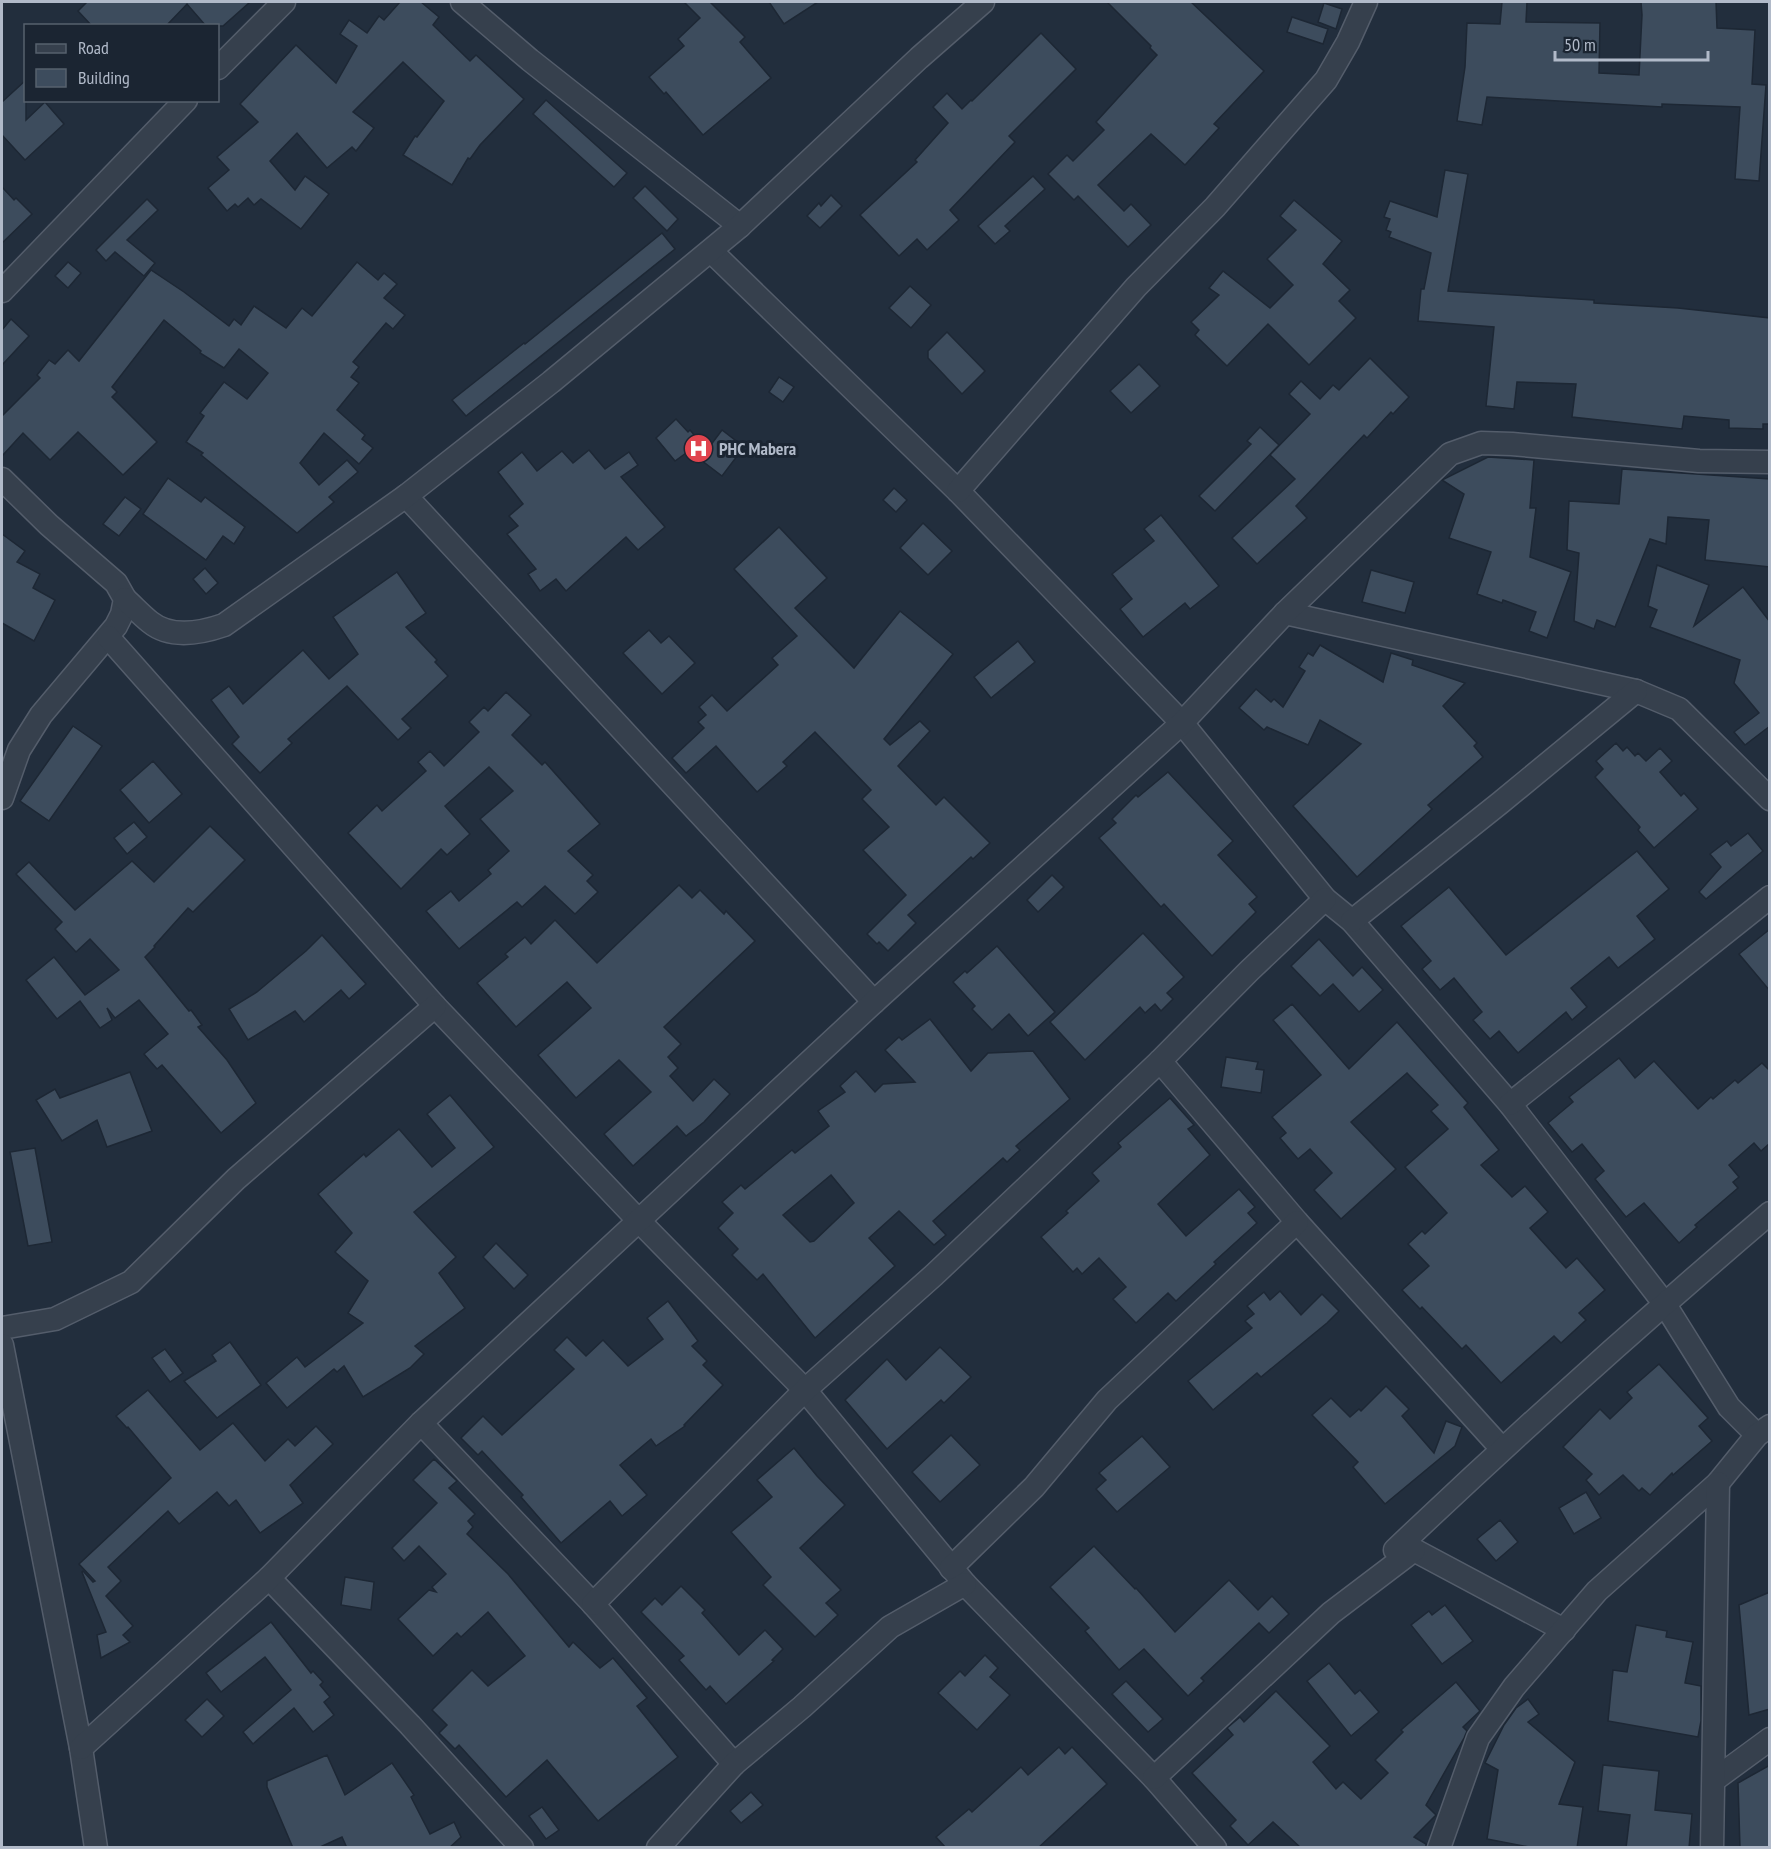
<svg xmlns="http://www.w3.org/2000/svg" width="1771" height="1849" font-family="'PT Sans Narrow',sans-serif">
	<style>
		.building { fill: #3d4c5d; stroke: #1d2734; stroke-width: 1.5; fill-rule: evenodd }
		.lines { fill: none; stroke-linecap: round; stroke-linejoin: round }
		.street-casing { stroke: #545d6b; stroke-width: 25 }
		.street { stroke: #36404d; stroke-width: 22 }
		.labels { text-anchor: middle; stroke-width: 6; stroke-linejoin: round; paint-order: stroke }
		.poi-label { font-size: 18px; font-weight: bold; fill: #b1bac9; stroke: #1b2532; text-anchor: start }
	</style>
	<rect width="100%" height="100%" fill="#222e3d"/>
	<!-- building -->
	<g class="building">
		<polygon points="87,2 250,2 223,26 206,26 187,4 166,26 92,26 78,11"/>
		<polygon points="400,2 421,2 439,17 433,25 470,61 476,55 524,99 480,145 470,159 468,158 452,185 403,155 415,136 417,137 444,101 403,62 353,112 374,128 356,151 352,147 327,168 297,133 270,161 295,190 305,176 329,194 301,229 261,199 254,205 248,198 238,207 235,204 227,211 208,188 229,170 217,157 258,122 240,104 296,45 336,83 357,46 340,34 349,20 367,33 379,16 384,20"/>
		<polygon points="684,2 710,2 745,37 740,42 771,78 703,135 666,92 664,94 649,77 684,46 678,39 700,18"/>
		<polygon points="769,2 818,2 784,24"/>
		<polygon points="1107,2 1191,2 1264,71 1214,124 1219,128 1185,165 1151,134 1098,185 1124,211 1131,204 1151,225 1128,247 1078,196 1074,200 1048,174 1067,155 1073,161 1104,130 1096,122 1157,55 1150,48 1151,46"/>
		<polygon points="1502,2 1527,2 1526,22 1600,23 1599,73 1639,75 1642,15 1641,2 1716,2 1717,28 1755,30 1752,84 1766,85 1759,181 1735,179 1740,107 1662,104 1662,107 1487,97 1482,125 1457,121 1465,67 1467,23 1500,24"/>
		<polygon points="1324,3 1342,9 1336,29 1318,22"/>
		<polygon points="1292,17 1328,29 1323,44 1287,32"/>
		<polygon points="1041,33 1076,69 1009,136 1015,142 950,210 959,220 927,250 917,239 899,256 860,215 917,162 915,160 948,123 933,107 947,93 962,109 971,100 972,101"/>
		<polygon points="26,80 26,120 45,102 64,124 25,160 2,135 2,102"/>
		<polygon points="546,100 627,173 614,187 533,114"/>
		<polygon points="1445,170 1468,174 1448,291 1594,300 1594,303 1678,308 1770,318 1770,424 1763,424 1763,429 1729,428 1729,420 1684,416 1682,429 1572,417 1576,384 1517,382 1514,409 1486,406 1494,327 1418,321 1421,289 1424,289 1431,253 1389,237 1391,232 1386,230 1390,219 1384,217 1390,201 1437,217"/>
		<polygon points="1033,176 1045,189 1005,226 1010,231 995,244 978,226"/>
		<polygon points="645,186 678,219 667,231 633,198"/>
		<polygon points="2,187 14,200 16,198 32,214 2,243"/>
		<polygon points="831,195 842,206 820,228 807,216 819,203 821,206"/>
		<polygon points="147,199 158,210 127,240 155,263 144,276 115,252 106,261 96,250"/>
		<polygon points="1294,200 1342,241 1323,264 1350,290 1339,301 1356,318 1309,365 1268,324 1227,366 1195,335 1199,330 1191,322 1219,295 1209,288 1223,271 1270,308 1293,285 1267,259 1296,230 1280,216"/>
		<polygon points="662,233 675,249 466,416 452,400 524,343 525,344"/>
		<polygon points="68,262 81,273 68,288 55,276"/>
		<polygon points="357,262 378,280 384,273 397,284 384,298 405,315 393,329 386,323 353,362 359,367 351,377 359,383 337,410 365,435 362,439 373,448 359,464 324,433 300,463 319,485 347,460 358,472 329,497 334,502 297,533 201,455 203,453 186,442 204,416 200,413 224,382 247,399 268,373 239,349 224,368 200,353 201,351 164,320 112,387 117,392 112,397 157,442 123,475 78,432 50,460 23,433 2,456 2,416 40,378 37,375 49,360 55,364 68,350 79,361 151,270 184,292 229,326 234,319 241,325 254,306 286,328 302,308 312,316"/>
		<polygon points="910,286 931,305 911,328 889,308"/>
		<polygon points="11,319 29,336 2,365 2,330"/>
		<polygon points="947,332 985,371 962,394 928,358 928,351"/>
		<polygon points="1370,358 1409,397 1393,414 1391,412 1367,438 1364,435 1296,506 1307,518 1257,564 1232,538 1295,479 1270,455 1310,414 1289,394 1301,381 1320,399 1333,385 1339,390"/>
		<polygon points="1139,364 1160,386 1131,413 1110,391"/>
		<polygon points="779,377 794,387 783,402 769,392"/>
		<polygon points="676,419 688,432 690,430 707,450 722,430 744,447 722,476 689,451 675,461 656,438"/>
		<polygon points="1260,427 1279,445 1215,511 1199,496 1251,444 1247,441"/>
		<polygon points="589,450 605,469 629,452 638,465 621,477 665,527 638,550 626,537 566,591 556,579 540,591 528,574 536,569 507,534 518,526 509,516 523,504 498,472 522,452 537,471 562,451 573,463"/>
		<polygon points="1488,457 1534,460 1530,508 1536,508 1530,557 1571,572 1547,638 1529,631 1536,612 1503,600 1502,603 1477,594 1491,552 1449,538 1464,494 1442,480"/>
		<polygon points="1622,469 1770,479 1770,567 1705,560 1709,520 1668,517 1666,544 1650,539 1615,627 1597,620 1594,629 1574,621 1579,553 1567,550 1569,501 1619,504"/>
		<polygon points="168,478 201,502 205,497 245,527 234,544 223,536 206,560 143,514"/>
		<polygon points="894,488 907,500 896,512 883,500"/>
		<polygon points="125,497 141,509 119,536 103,524"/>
		<polygon points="1161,515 1219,586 1190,609 1185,603 1143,637 1120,609 1132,599 1112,574 1154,541 1144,529"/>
		<polygon points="923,523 952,551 928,575 900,548"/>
		<polygon points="779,527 827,578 795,608 854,668 900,611 953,654 884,739 890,745 920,721 930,731 898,766 936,805 944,797 990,843 973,859 971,857 908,915 916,923 888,951 879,942 877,944 867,934 906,895 863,850 889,827 862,799 871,790 815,732 783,762 787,766 757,792 716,746 686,773 672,758 704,728 698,722 706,715 699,707 712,695 727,711 778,665 772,658 797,636 734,569"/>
		<polygon points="2,534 25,551 17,562 40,574 33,588 55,600 34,641 2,623"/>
		<polygon points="1657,565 1709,585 1694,626 1743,587 1770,622 1770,726 1745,745 1734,732 1759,713 1734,683 1740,660 1650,627 1657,610 1648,606"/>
		<polygon points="205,568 218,583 206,594 193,579"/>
		<polygon points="1371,570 1414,582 1405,613 1362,602"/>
		<polygon points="397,572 426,613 406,627 437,660 435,662 448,676 402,719 411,728 398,740 347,686 288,739 292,743 260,773 232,744 239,737 211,700 229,686 243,704 303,650 329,679 358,654 333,617"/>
		<polygon points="649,630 661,643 669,636 695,663 662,694 623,653"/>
		<polygon points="1018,641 1035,662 991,698 974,677"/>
		<polygon points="1320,645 1383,682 1391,653 1413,660 1412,665 1465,683 1443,706 1477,743 1474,746 1483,757 1428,805 1432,809 1357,877 1293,806 1361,744 1320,720 1308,745 1267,727 1264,730 1239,708 1256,689 1271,702 1274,699 1283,707 1305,671 1299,667 1308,653 1313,656"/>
		<polygon points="506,692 531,715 512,735 542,765 545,762 600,824 568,851 593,875 587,881 598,892 575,914 545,886 522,907 517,902 459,949 426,911 451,891 459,901 491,874 488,870 509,851 480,819 513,791 489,767 480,775 445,806 470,834 447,855 441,849 401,889 348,833 377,805 382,811 426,771 418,762 430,751 444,766 479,732 469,722 484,707 488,711"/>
		<polygon points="73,726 102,746 49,821 20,801"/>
		<polygon points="1616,743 1623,751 1627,747 1635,756 1638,753 1646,761 1660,748 1672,761 1660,772 1681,796 1684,793 1698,809 1654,848 1638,830 1640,827 1595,777 1603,769 1596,761"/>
		<polygon points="153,761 182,794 149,823 120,790"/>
		<polygon points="1168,772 1233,841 1218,855 1257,897 1249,904 1256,912 1212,956 1164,904 1161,907 1099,838 1116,823 1112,819 1136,795 1138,797"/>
		<polygon points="134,822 147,837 127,854 114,838"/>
		<polygon points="210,826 245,860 193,912 188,908 154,946 155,947 145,957 189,1011 191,1010 202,1025 198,1027 227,1060 256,1103 221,1133 162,1065 157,1069 144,1054 168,1034 139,1000 115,1018 107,1008 112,1020 100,1028 80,1001 57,1019 26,980 54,957 85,995 119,970 90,939 76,952 55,929 62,922 16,874 29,862 75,910 132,861 154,882"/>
		<polygon points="1748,833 1763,851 1706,899 1699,892 1721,867 1710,854 1727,841 1731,846"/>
		<polygon points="1637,851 1669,889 1637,916 1655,939 1618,968 1609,957 1571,988 1587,1007 1572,1020 1566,1012 1518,1053 1499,1031 1490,1039 1473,1020 1482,1012 1454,978 1440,990 1422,969 1431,961 1401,926 1449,887 1506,955"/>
		<polygon points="1052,875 1064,887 1038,912 1027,900"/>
		<polygon points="679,885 692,898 700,890 724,914 726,911 755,941 664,1027 681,1044 668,1057 678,1068 670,1076 693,1101 714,1079 730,1094 704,1122 686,1136 677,1126 633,1166 604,1134 651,1092 619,1060 576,1098 538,1055 591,1008 567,982 516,1027 477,983 508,957 505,954 525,937 531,944 555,920 597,963"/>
		<polygon points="1770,929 1770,991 1739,954"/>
		<polygon points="1143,933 1184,977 1167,993 1173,999 1161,1011 1155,1004 1145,1013 1140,1007 1085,1060 1050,1022"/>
		<polygon points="322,935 366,984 349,999 341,990 304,1022 295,1011 248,1040 229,1009 257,992 306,951"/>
		<polygon points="1319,939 1353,976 1362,967 1383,990 1359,1012 1333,984 1320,996 1291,966"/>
		<polygon points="997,946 1055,1012 1028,1036 1009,1014 992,1030 972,1009 975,1006 953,982 965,971 967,973"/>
		<polygon points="1292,1004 1349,1069 1397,1022 1468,1103 1464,1107 1499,1150 1481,1165 1512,1197 1525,1186 1548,1212 1530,1228 1566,1268 1577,1258 1605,1290 1579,1313 1586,1320 1561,1343 1554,1336 1501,1383 1466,1345 1462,1349 1422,1307 1420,1309 1402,1290 1429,1266 1408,1244 1422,1231 1425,1234 1447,1213 1405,1167 1448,1129 1431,1111 1438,1105 1407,1073 1351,1122 1396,1169 1341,1219 1314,1190 1332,1173 1310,1149 1298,1159 1280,1138 1286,1133 1272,1117 1321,1075 1273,1020"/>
		<path d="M930 1019 971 1071 988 1053 1033 1051 1070 1099 1016 1146 1020 1150 1007 1162 1003 1158 933 1221 946 1235 934 1245 899 1211 869 1238 895 1266 815 1338 763 1274 757 1280 732 1255 738 1249 718 1228 733 1213 722 1202 741 1185 745 1189 792 1150 795 1153 829 1126 818 1111 845 1092 840 1086 856 1071 875 1092 883 1084 915 1082 885 1050 899 1037 902 1040ZM831 1175 854 1203 814 1241 810 1242 783 1215Z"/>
		<polygon points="1226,1057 1258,1062 1256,1069 1264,1070 1261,1093 1221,1087"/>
		<polygon points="1619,1058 1635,1078 1654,1061 1698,1109 1711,1097 1713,1099 1735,1080 1738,1083 1762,1063 1770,1071 1770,1143 1761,1151 1754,1143 1729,1165 1739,1177 1733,1182 1738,1188 1695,1225 1697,1227 1679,1243 1644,1203 1626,1217 1595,1179 1604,1171 1582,1144 1572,1152 1548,1123 1573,1102 1569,1097"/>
		<polygon points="130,1072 152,1131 107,1147 97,1120 62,1141 36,1100 55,1089 60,1098"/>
		<polygon points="450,1095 494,1147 414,1212 456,1257 439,1273 465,1308 415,1346 424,1354 410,1368 363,1397 344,1366 337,1372 334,1369 287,1408 266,1383 297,1357 305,1367 363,1323 348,1313 368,1281 335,1252 352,1233 318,1194 364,1154 366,1157 399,1129 432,1167 455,1148 427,1114"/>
		<polygon points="1170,1098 1194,1125 1188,1129 1210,1155 1158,1204 1186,1236 1239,1189 1255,1207 1248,1213 1257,1223 1214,1262 1216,1264 1176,1301 1168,1293 1136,1323 1113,1299 1126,1287 1099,1258 1082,1274 1077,1268 1073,1272 1041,1237 1068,1213 1066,1211 1099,1181 1092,1173 1121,1147 1118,1143"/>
		<polygon points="35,1148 52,1242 28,1246 10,1152"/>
		<polygon points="496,1243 528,1275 514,1289 483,1257"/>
		<polygon points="1280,1291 1301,1315 1322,1294 1339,1311 1327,1323 1261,1377 1257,1373 1213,1410 1188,1381 1252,1328 1245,1321 1254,1314 1247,1306 1264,1292 1270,1300"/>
		<polygon points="668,1301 698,1341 692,1346 707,1361 703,1365 723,1385 684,1425 685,1426 656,1446 651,1439 620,1465 647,1495 622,1516 610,1501 561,1543 521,1497 523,1495 482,1451 478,1455 461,1438 483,1416 502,1435 574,1369 554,1350 567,1337 586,1356 603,1340 628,1366 663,1339 647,1318"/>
		<polygon points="230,1342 261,1385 217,1418 184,1381 216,1361 212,1355"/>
		<polygon points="940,1347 971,1377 944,1403 941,1400 887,1449 845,1400 887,1359 906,1380"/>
		<polygon points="165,1349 183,1373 170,1382 152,1358"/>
		<polygon points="1659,1364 1708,1418 1699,1426 1712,1441 1673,1475 1672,1473 1650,1495 1642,1488 1639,1491 1623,1475 1599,1495 1586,1480 1592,1474 1563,1447 1600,1409 1610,1419 1632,1398 1627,1392"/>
		<polygon points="1386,1386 1409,1409 1402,1416 1434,1453 1446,1421 1462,1427 1455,1446 1385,1504 1353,1467 1358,1462 1312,1415 1331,1398 1350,1417 1359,1409 1361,1411"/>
		<polygon points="148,1390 200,1450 233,1423 265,1461 288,1439 295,1446 316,1426 333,1444 290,1485 303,1503 260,1533 236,1500 229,1506 217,1492 179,1524 168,1511 108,1567 121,1581 106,1596 133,1626 123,1635 130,1642 101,1658 97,1635 106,1632 82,1572 83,1571 93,1582 95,1581 79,1564 171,1478 128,1427 127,1428 116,1416"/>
		<polygon points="951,1435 980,1465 940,1502 912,1472"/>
		<polygon points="1142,1436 1170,1467 1117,1512 1096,1489 1106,1480 1099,1473"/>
		<polygon points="794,1448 817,1476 845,1505 800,1548 841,1590 826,1603 838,1615 815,1637 763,1585 771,1577 731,1532 772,1497 757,1480"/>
		<polygon points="434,1459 457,1481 449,1488 475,1514 468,1521 473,1527 467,1534 508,1574 569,1647 573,1642 600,1668 613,1658 647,1698 637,1706 678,1757 598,1821 547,1760 506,1797 459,1745 455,1749 439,1733 447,1725 432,1710 472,1670 488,1686 525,1656 488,1612 461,1637 457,1633 433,1656 398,1619 429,1590 436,1592 432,1587 446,1574 419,1546 404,1561 392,1548 437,1503 413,1480"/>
		<polygon points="1586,1492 1601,1518 1574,1534 1559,1508"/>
		<polygon points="1500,1520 1518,1542 1496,1561 1477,1539"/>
		<polygon points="1094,1546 1135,1589 1136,1588 1175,1632 1229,1580 1258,1610 1272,1596 1289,1614 1269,1633 1259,1623 1201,1678 1204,1681 1188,1696 1144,1649 1119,1670 1085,1631 1089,1628 1050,1587"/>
		<polygon points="345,1577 374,1582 371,1610 341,1605"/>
		<polygon points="681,1586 705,1610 702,1613 739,1655 765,1630 783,1649 772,1660 774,1661 726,1704 710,1686 706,1690 679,1660 684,1656 641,1612 655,1598 662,1605"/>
		<polygon points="1770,1592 1770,1709 1749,1715 1739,1605"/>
		<polygon points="1445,1605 1473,1641 1442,1664 1411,1625 1429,1611 1432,1615"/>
		<polygon points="271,1622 311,1673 313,1671 323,1682 320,1685 330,1697 324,1702 334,1715 313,1732 294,1708 253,1744 243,1732 291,1690 265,1657 221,1692 206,1673"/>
		<polygon points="1636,1625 1667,1631 1666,1637 1693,1642 1685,1683 1701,1686 1701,1721 1698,1737 1608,1721 1613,1670 1627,1672"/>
		<polygon points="985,1655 998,1668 990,1677 1010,1695 977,1730 938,1693 960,1671 965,1676"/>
		<polygon points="1329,1663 1355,1694 1360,1690 1379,1712 1351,1736 1307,1681"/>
		<polygon points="1126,1681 1163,1719 1148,1732 1112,1694"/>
		<polygon points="1456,1682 1480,1711 1463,1727 1467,1731 1464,1738 1426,1805 1436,1815 1414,1837 1426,1844 1426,1848 1301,1848 1273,1822 1248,1845 1230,1826 1236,1820 1192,1773 1233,1735 1227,1728 1240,1717 1244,1722 1276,1691 1330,1746 1313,1762 1336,1789 1343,1782 1361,1799 1388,1773 1375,1760 1403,1732 1401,1730"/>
		<polygon points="207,1699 224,1716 202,1737 185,1720"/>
		<polygon points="1528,1699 1539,1714 1528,1722 1575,1762 1559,1804 1583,1807 1577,1848 1534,1848 1487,1839 1498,1770 1485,1763 1504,1725 1516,1708"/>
		<polygon points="1059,1747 1065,1754 1072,1747 1107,1784 1038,1848 946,1848 936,1837 969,1809 972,1812 1021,1767 1028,1775"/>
		<polygon points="327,1755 345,1795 392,1763 414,1795 411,1797 430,1834 454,1822 461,1837 449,1848 347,1848 342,1837 318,1848 293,1848 267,1787 267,1781"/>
		<polygon points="1603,1765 1659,1771 1655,1810 1692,1814 1689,1848 1626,1848 1630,1815 1598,1811"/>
		<polygon points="1770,1765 1770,1848 1740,1848 1738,1783"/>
		<polygon points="751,1792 763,1805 741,1823 730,1811"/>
		<polygon points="542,1807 559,1830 546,1839 529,1816"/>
	</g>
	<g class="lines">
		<defs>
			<g id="street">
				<polyline points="462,2 530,60 740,226"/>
				<polyline points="218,68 284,2"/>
				<polyline points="711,251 958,491 1182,723 1325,899 1352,921 1510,1104 1664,1303 1729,1407 1757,1435"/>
				<polyline points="2,291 186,100"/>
				<polyline points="2,479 49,525 116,583 125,599 122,614 116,626 41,715 19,750 2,798"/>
				<polyline points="958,491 1136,287 1215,207 1326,80 1348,42 1366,2"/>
				<polyline points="406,496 874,1002"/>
				<path d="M125 599C133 606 141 615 150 622 171 639 201 633 224 625L406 496 551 382 740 226 919 58 983 2"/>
				<polyline points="1285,613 1636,691 1679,709 1770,799"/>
				<polyline points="108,637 435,1006 639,1221 805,1390 965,1584 1154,1778 1215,1848"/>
				<polyline points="1352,921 1500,803 1636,691"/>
				<polyline points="1160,1061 1297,1222 1502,1449"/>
				<polyline points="1510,1104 1770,897"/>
				<polyline points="2,1328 55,1319 131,1282 236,1179 435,1006"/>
				<polyline points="2,1345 81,1748 96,1848"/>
				<polyline points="421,1423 593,1604 734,1764"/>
				<polyline points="1414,1550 1564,1630"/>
				<polyline points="951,1568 1034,1487 1107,1400 1297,1222"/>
				<polyline points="269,1578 410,1725 522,1848"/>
				<polyline points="593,1604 805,1390 934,1275 1160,1061 1249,971 1325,899"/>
				<polyline points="81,1748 269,1578 421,1423 874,1002 1182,723 1285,613 1450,454 1481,443 1512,444 1699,461 1770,462"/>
				<path d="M1154 1778 1331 1613 1414 1550H1395C1517 1434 1642 1322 1770 1213"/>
				<polyline points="1714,1780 1770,1739"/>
				<polyline points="658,1848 734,1764 802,1707 890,1627 965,1584"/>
				<polyline points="1439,1848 1478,1738 1514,1687 1597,1591 1718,1483 1757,1435 1770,1426"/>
				<polyline points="1712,1848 1718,1483"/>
			</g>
		</defs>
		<!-- street casing -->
		<use href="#street" class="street-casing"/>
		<!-- street -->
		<use href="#street" class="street"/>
	</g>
	<!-- icons -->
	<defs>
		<symbol id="hospital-disc" viewBox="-11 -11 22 22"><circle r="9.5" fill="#e0444e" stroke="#1b2532"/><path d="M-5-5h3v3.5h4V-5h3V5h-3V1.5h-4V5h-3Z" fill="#fff"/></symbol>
	</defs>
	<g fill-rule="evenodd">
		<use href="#hospital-disc" x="682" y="432" width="33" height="33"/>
	</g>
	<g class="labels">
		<!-- poi labels -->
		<g class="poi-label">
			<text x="719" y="455">PHC Mabera</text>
		</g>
	</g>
	<!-- border -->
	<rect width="1771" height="1849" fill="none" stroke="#b1bac9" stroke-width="6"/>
	<!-- legend -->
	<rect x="24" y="24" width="195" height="78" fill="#1b2532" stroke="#57616e" stroke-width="1.5"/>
	<rect x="36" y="44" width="30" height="9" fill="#36404d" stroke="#57616e" stroke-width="1.5"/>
	<text x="78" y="54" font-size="18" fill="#b1bac9">Road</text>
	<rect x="36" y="69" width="30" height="18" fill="#3d4c5d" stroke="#57616e" stroke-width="1.5"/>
	<text x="78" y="84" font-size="18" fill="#b1bac9">Building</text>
	<!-- scale -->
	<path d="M1555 51v9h153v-9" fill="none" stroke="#b1bac9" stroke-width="3"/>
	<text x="1564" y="51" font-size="18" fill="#b1bac9" stroke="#1b2532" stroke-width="4.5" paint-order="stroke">50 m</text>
</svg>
